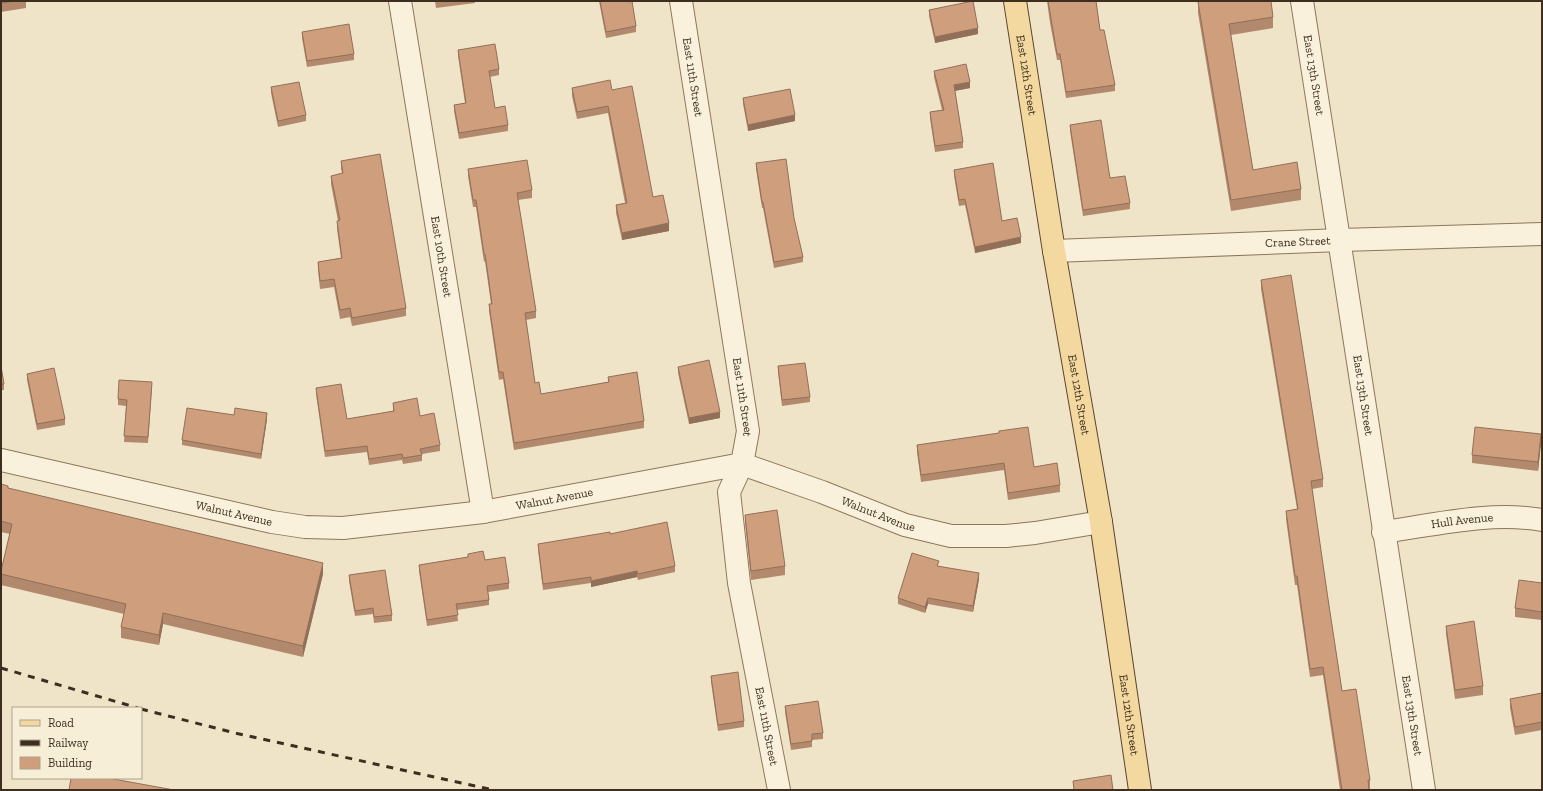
<svg xmlns="http://www.w3.org/2000/svg" width="1543" height="791" font-family="'Zilla Slab',serif">
	<style>
		.lines { fill: none; stroke-linecap: round; stroke-linejoin: round }
		.minor-casing { stroke: #8d765c; stroke-width: 24 }
		.major-casing { stroke: #5b4430; stroke-width: 24 }
		.minor { stroke: #faf1dc; stroke-width: 22 }
		.major { stroke: #f3d9a0; stroke-width: 22 }
		.rail { stroke: #3d2e20; stroke-width: 3; stroke-dasharray: 7 7; stroke-linecap: butt }
		.wall { fill: #b2896c }
		.shaded-wall { fill: #916f58 }
		.building { fill: #cf9f7d; stroke: #916f58 }
		.labels { text-anchor: middle; stroke-width: 3; stroke-linejoin: round; paint-order: stroke }
		.street-label { font-size: 12px; fill: #3d2e20; stroke: #f7eed8 }
	</style>
	<rect width="100%" height="100%" fill="#f0e4c8"/>
	<g class="lines">
		<defs>
			<g id="minor">
				<path id="s1" d="M400 1 483 512"/>
				<path id="s2" d="M681 1 748 431 742 464 729 492 739 583 779 790"/>
				<path id="s3" d="M1302 1C1345 264 1382 527 1424 790"/>
				<path id="s4" d="M1054 251 1341 240 1542 234"/>
				<path id="s5" d="M1 460 272 522 305 527 343 528 483 512 742 464 822 492 905 525 951 536H1006L1035 533 1101 522"/>
				<path id="s6" d="M1383 532C1434 525 1490 511 1542 520"/>
			</g>
			<g id="major">
				<path id="s7" d="M1015 1 1054 251 1101 522 1140 790"/>
			</g>
		</defs>
		<!-- minor casing -->
		<use href="#minor" class="minor-casing"/>
		<!-- major casing -->
		<use href="#major" class="major-casing"/>
		<!-- minor -->
		<use href="#minor" class="minor"/>
		<!-- major -->
		<use href="#major" class="major"/>
		<!-- rail -->
		<g class="rail">
			<polyline points="1,668 138,708"/>
			<polyline points="141,709 235,733 493,790"/>
		</g>
	</g>
	<!-- wall -->
	<g class="wall">
		<polygon points="1,1 26,1 26,8 1,12"/>
		<polygon points="435,1 475,1 475,3 436,8"/>
		<polygon points="599,1 629,1 636,26 636,32 606,38"/>
		<polygon points="1047,1 1096,1 1100,30 1115,85 1115,91 1066,98 1060,60 1057,60 1050,23"/>
		<polygon points="1198,2 1273,17 1273,28 1231,35 1253,170 1301,189 1301,200 1231,211 1198,13"/>
		<polygon points="929,10 978,34 935,43 929,16"/>
		<polygon points="302,32 354,54 354,60 307,67 302,38"/>
		<polygon points="458,50 499,69 499,75 490,77 495,108 508,125 508,131 459,139 454,111 454,105 465,103 458,56"/>
		<polygon points="934,71 970,88 955,91 963,142 963,148 935,152 930,118 930,112 942,110 934,77"/>
		<polygon points="271,87 306,115 306,121 278,127 271,93"/>
		<polygon points="572,88 612,90 653,197 669,231 622,240 616,213 616,205 625,203 608,113 577,119 572,96"/>
		<polygon points="743,98 795,121 748,131 743,104"/>
		<polygon points="1070,125 1130,203 1130,209 1083,216 1070,131"/>
		<polygon points="341,161 406,308 406,316 352,326 350,317 340,319 334,287 320,289 318,270 318,262 341,258 337,229 337,221 338,221 331,184 331,176 342,173 341,169"/>
		<polygon points="756,163 803,257 803,262 774,268 763,208 762,208 756,169"/>
		<polygon points="468,169 532,190 532,198 518,200 536,311 536,318 526,320 535,383 541,394 608,382 608,377 644,421 644,428 514,450 503,379 499,380 489,311 489,304 491,304 485,261 484,262 476,207 473,207 468,176"/>
		<polygon points="954,170 1002,221 1021,243 975,253 965,205 959,206 954,176"/>
		<polygon points="1261,280 1323,479 1323,487 1312,489 1328,599 1342,691 1370,780 1370,789 1369,789 1369,790 1340,790 1323,675 1310,677 1297,585 1295,585 1286,519 1286,511 1297,509 1261,289"/>
		<polygon points="1,366 4,384 4,390 1,390"/>
		<polygon points="778,366 810,397 810,402 782,406 778,372"/>
		<polygon points="678,367 720,418 689,424 678,373"/>
		<polygon points="27,374 65,419 65,425 37,430 27,380"/>
		<polygon points="152,388 148,443 124,442 126,406 118,405 118,399"/>
		<polygon points="316,388 347,419 393,411 393,403 420,416 440,445 440,451 422,454 422,461 403,464 402,460 369,465 367,452 325,457 316,394"/>
		<polygon points="234,415 267,419 261,459 182,445 182,440"/>
		<polygon points="1541,443 1538,471 1472,463 1472,455"/>
		<polygon points="917,445 1034,467 1060,485 1060,492 1008,500 1004,470 921,482 917,452"/>
		<polygon points="1,484 8,488 323,574 303,657 163,624 159,645 121,638 121,627 124,614 1,585 1,571 10,534 1,532"/>
		<polygon points="745,515 785,566 785,575 751,580 745,523"/>
		<polygon points="610,534 675,566 675,572 638,580 637,577 591,587 591,583 543,590 538,550 538,544"/>
		<polygon points="468,554 485,560 509,583 509,589 488,592 489,600 489,605 457,610 458,621 427,626 419,571 419,565 468,557"/>
		<polygon points="939,566 979,579 973,612 928,604 925,613 898,604 898,598"/>
		<polygon points="349,575 392,615 392,621 374,623 373,614 355,616 349,581"/>
		<polygon points="1542,583 1542,620 1515,617 1515,608"/>
		<polygon points="1446,626 1483,686 1483,695 1455,699 1446,634"/>
		<polygon points="711,676 744,721 744,727 718,731 711,682"/>
		<polygon points="1542,693 1542,730 1515,735 1510,708 1510,699"/>
		<polygon points="785,706 823,733 823,739 812,740 812,747 791,750 785,712"/>
	</g>
	<!-- shaded-wall -->
	<g class="shaded-wall">
		<polygon points="978,28 978,34 935,43 935,37"/>
		<polygon points="970,82 970,88 954,91 954,85"/>
		<polygon points="795,115 795,121 748,131 748,125"/>
		<polygon points="669,223 669,231 622,240 622,233"/>
		<polygon points="1021,237 1021,243 975,253 975,247"/>
		<polygon points="720,412 720,418 689,424 689,418"/>
		<polygon points="267,413 267,419 261,459 261,454"/>
		<polygon points="1541,434 1541,443 1538,471 1538,462"/>
		<polygon points="323,563 323,574 303,657 303,646"/>
		<polygon points="637,571 637,577 591,587 591,581"/>
		<polygon points="979,573 979,579 973,612 973,606"/>
		<polygon points="928,598 928,604 925,613 925,607"/>
		<polygon points="163,613 163,624 159,645 159,635"/>
	</g>
	<!-- building -->
	<g class="building">
		<polygon points="1,1 15,1 1,3"/>
		<polygon points="600,1 629,1 629,2 632,1 636,26 606,32"/>
		<polygon points="973,1 978,28 935,37 929,10"/>
		<polygon points="1048,1 1096,1 1100,30 1104,30 1115,85 1066,92 1060,54 1057,54"/>
		<polygon points="1203,1 1271,1 1273,17 1229,24 1253,170 1297,162 1301,189 1231,200 1198,2"/>
		<polygon points="349,24 354,54 307,61 302,32"/>
		<polygon points="495,44 499,69 489,71 495,108 505,106 508,125 459,133 454,105 466,103 458,50"/>
		<polygon points="966,64 970,82 954,85 963,142 935,146 930,112 944,110 934,71"/>
		<polygon points="610,80 612,90 632,86 653,197 663,195 669,223 622,233 616,205 627,203 608,106 577,112 572,88"/>
		<polygon points="299,82 306,115 278,121 271,87"/>
		<polygon points="790,89 795,115 748,125 743,98"/>
		<polygon points="1101,120 1110,178 1125,176 1130,203 1083,210 1070,125"/>
		<polygon points="380,154 406,308 352,318 350,308 340,310 334,279 320,281 318,262 342,258 337,221 340,220 331,176 343,173 341,161"/>
		<polygon points="786,159 794,218 803,257 774,262 763,202 762,202 756,163"/>
		<polygon points="527,160 532,190 517,193 536,311 525,313 535,383 539,382 541,394 609,382 608,377 637,372 644,421 514,443 503,372 499,372 489,304 492,304 485,254 484,254 476,200 473,200 468,169"/>
		<polygon points="993,163 1002,221 1017,218 1021,237 975,247 965,199 959,200 954,170"/>
		<polygon points="1291,275 1323,479 1311,481 1328,599 1342,691 1356,689 1370,780 1368,780 1369,790 1342,790 1323,667 1310,669 1297,576 1295,576 1286,511 1298,509 1261,280"/>
		<polygon points="709,360 720,412 689,418 678,367"/>
		<polygon points="805,363 810,397 782,400 778,366"/>
		<polygon points="1,366 4,384 1,384"/>
		<polygon points="54,368 65,419 37,424 27,374"/>
		<polygon points="119,380 152,382 148,437 124,436 127,400 118,399"/>
		<polygon points="341,384 347,419 394,411 393,403 417,398 420,416 434,413 440,445 420,449 422,455 403,458 402,454 369,459 367,446 325,451 316,388"/>
		<polygon points="187,408 234,415 235,408 267,413 261,454 182,440"/>
		<polygon points="1028,427 1034,467 1057,463 1060,485 1008,493 1004,463 921,475 917,445 999,433 999,431"/>
		<polygon points="1475,427 1541,434 1538,462 1472,455"/>
		<polygon points="1,484 8,486 8,488 323,563 303,646 163,613 159,635 121,627 126,604 1,574 1,571 12,524 1,521"/>
		<polygon points="777,510 785,566 751,571 745,515"/>
		<polygon points="667,522 675,566 638,574 637,571 591,581 591,577 543,584 538,544 610,532 610,534"/>
		<polygon points="483,551 485,560 505,557 509,583 487,586 489,600 456,604 458,615 427,620 419,565 468,557 468,554"/>
		<polygon points="912,553 939,561 937,566 979,573 973,606 928,598 925,607 898,598"/>
		<polygon points="385,570 392,615 374,617 373,608 355,611 349,575"/>
		<polygon points="1519,580 1542,583 1542,612 1515,608"/>
		<polygon points="1474,621 1483,686 1455,690 1446,626"/>
		<polygon points="738,672 744,721 718,725 711,676"/>
		<polygon points="1542,693 1542,722 1515,727 1510,699"/>
		<polygon points="818,701 823,733 812,734 812,741 791,744 785,706"/>
		<polygon points="1111,775 1113,790 1074,790 1073,781"/>
		<polygon points="71,778 108,778 174,790 69,790"/>
	</g>
	<g class="labels">
		<!-- street labels -->
		<g class="street-label">
			<text dy="4" stroke="none"><textPath href="#s3" startOffset="75">East 13th Street</textPath></text>
			<text dy="4" stroke="none"><textPath href="#s7" startOffset="75">East 12th Street</textPath></text>
			<text dy="4" stroke="none"><textPath href="#s2" startOffset="77">East 11th Street</textPath></text>
			<text dy="4" stroke="none"><textPath href="#s4" startOffset="244">Crane Street</textPath></text>
			<text dy="4" stroke="none"><textPath href="#s1" startOffset="259">East 10th Street</textPath></text>
			<text dy="4" stroke="none"><textPath href="#s7" startOffset="399">East 12th Street</textPath></text>
			<text dy="4" stroke="none"><textPath href="#s3" startOffset="399">East 13th Street</textPath></text>
			<text dy="4" stroke="none"><textPath href="#s2" startOffset="401">East 11th Street</textPath></text>
			<text dy="4" stroke="none"><textPath href="#s5" startOffset="563">Walnut Avenue</textPath></text>
			<text dy="4" stroke="none"><textPath href="#s5" startOffset="239">Walnut Avenue</textPath></text>
			<text dy="4" stroke="none"><textPath href="#s5" startOffset="899">Walnut Avenue</textPath></text>
			<text dy="4" stroke="none"><textPath href="#s6" startOffset="80">Hull Avenue</textPath></text>
			<text dy="4" stroke="none"><textPath href="#s7" startOffset="723">East 12th Street</textPath></text>
			<text dy="4" stroke="none"><textPath href="#s3" startOffset="723">East 13th Street</textPath></text>
			<text dy="4" stroke="none"><textPath href="#s2" startOffset="737">East 11th Street</textPath></text>
		</g>
	</g>
	<!-- border -->
	<rect width="1543" height="791" fill="none" stroke="#3d2e20" stroke-width="4"/>
	<!-- legend -->
	<rect x="12" y="707" width="130" height="72" fill="#f7eed8" stroke="#ada18e"/>
	<rect x="20" y="720" width="20" height="6" fill="#f3d9a0" stroke="#ada18e"/>
	<text x="48" y="727" font-size="12" fill="#3d2e20">Road</text>
	<rect x="20" y="740" width="20" height="6" fill="#3d2e20" stroke="#ada18e"/>
	<text x="48" y="747" font-size="12" fill="#3d2e20">Railway</text>
	<rect x="20" y="757" width="20" height="12" fill="#cf9f7d" stroke="#ada18e"/>
	<text x="48" y="767" font-size="12" fill="#3d2e20">Building</text>
</svg>
